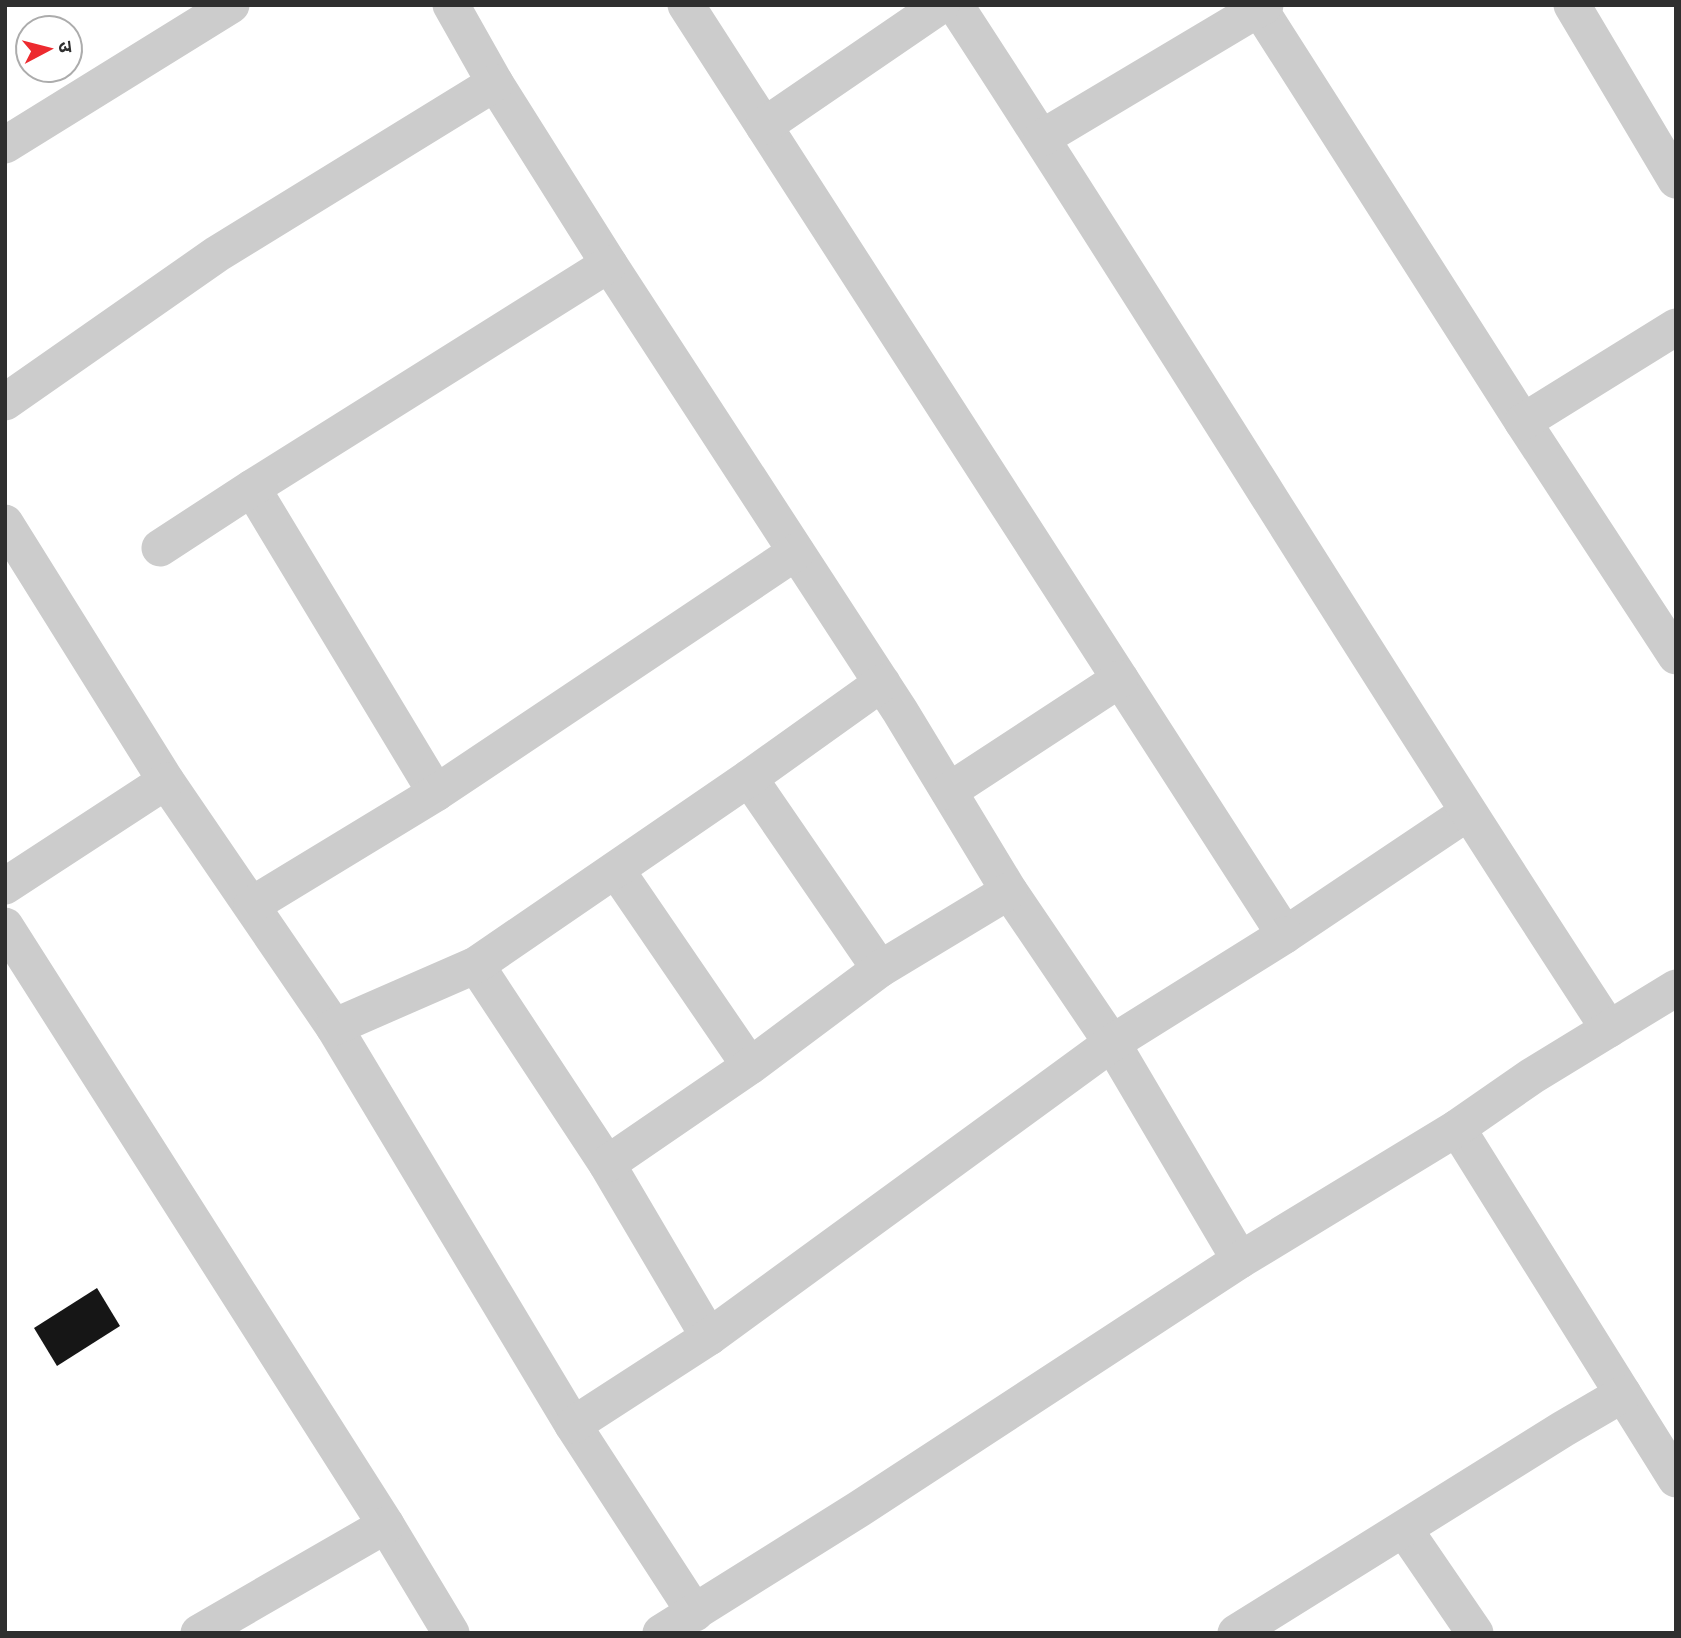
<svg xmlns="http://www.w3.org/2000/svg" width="1681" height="1638" font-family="Manrope,'Noto Sans Devanagari',sans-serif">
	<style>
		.building { fill: #161616 }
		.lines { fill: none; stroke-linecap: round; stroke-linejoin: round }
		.minor { stroke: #ccc; stroke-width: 37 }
	</style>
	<rect width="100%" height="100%" fill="#fff"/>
	<!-- building -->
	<polygon class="building" points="97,1288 120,1326 57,1366 34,1328"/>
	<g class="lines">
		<!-- minor -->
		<g class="minor">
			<polyline points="451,5 495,83 609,264 900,711 1009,891 1112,1043 1240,1260"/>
			<polyline points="686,5 1285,935 1467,813"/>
			<path d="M955 5C1177 345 1387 691 1609 1029"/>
			<polyline points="1257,5 1523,422 1676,656"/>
			<polyline points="1572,5 1676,180"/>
			<polyline points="764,126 941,5"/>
			<polyline points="1042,138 1265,5"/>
			<polyline points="5,145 231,5"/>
			<polyline points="5,402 217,254 495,83"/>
			<polyline points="1523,422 1676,327"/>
			<polyline points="252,488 436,793"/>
			<polyline points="5,523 166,781 334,1027 573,1425 695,1613"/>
			<polyline points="160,548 252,488 609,264"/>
			<polyline points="749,778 880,969"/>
			<polyline points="949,791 1120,679"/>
			<polyline points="616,870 750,1066"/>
			<polyline points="5,886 166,781"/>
			<polyline points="252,905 436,793 796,552"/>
			<polyline points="5,926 386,1525 451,1633"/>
			<polyline points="476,965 607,1164 709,1337"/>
			<polyline points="334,1027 476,965 749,778 882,683"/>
			<polyline points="1457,1128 1676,1479"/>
			<polyline points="607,1164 750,1066 880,969 1009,891"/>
			<polyline points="573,1425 709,1337 1112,1043 1285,935"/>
			<polyline points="1404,1529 1475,1633"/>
			<polyline points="199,1633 386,1525"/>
			<polyline points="661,1633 859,1509 1240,1260 1457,1128 1532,1076 1676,988"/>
			<polyline points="1236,1633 1563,1429 1623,1394"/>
		</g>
	</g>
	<!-- border -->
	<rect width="1681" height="1638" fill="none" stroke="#2f2f2f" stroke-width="14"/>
	<!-- north arrow -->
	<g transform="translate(49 49) rotate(83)"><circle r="33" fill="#ffffff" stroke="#acacac" stroke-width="2"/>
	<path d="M0-5L12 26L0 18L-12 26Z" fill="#ed2a2f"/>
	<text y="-10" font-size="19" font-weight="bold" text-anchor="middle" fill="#2f2f2f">उ</text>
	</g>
</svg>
